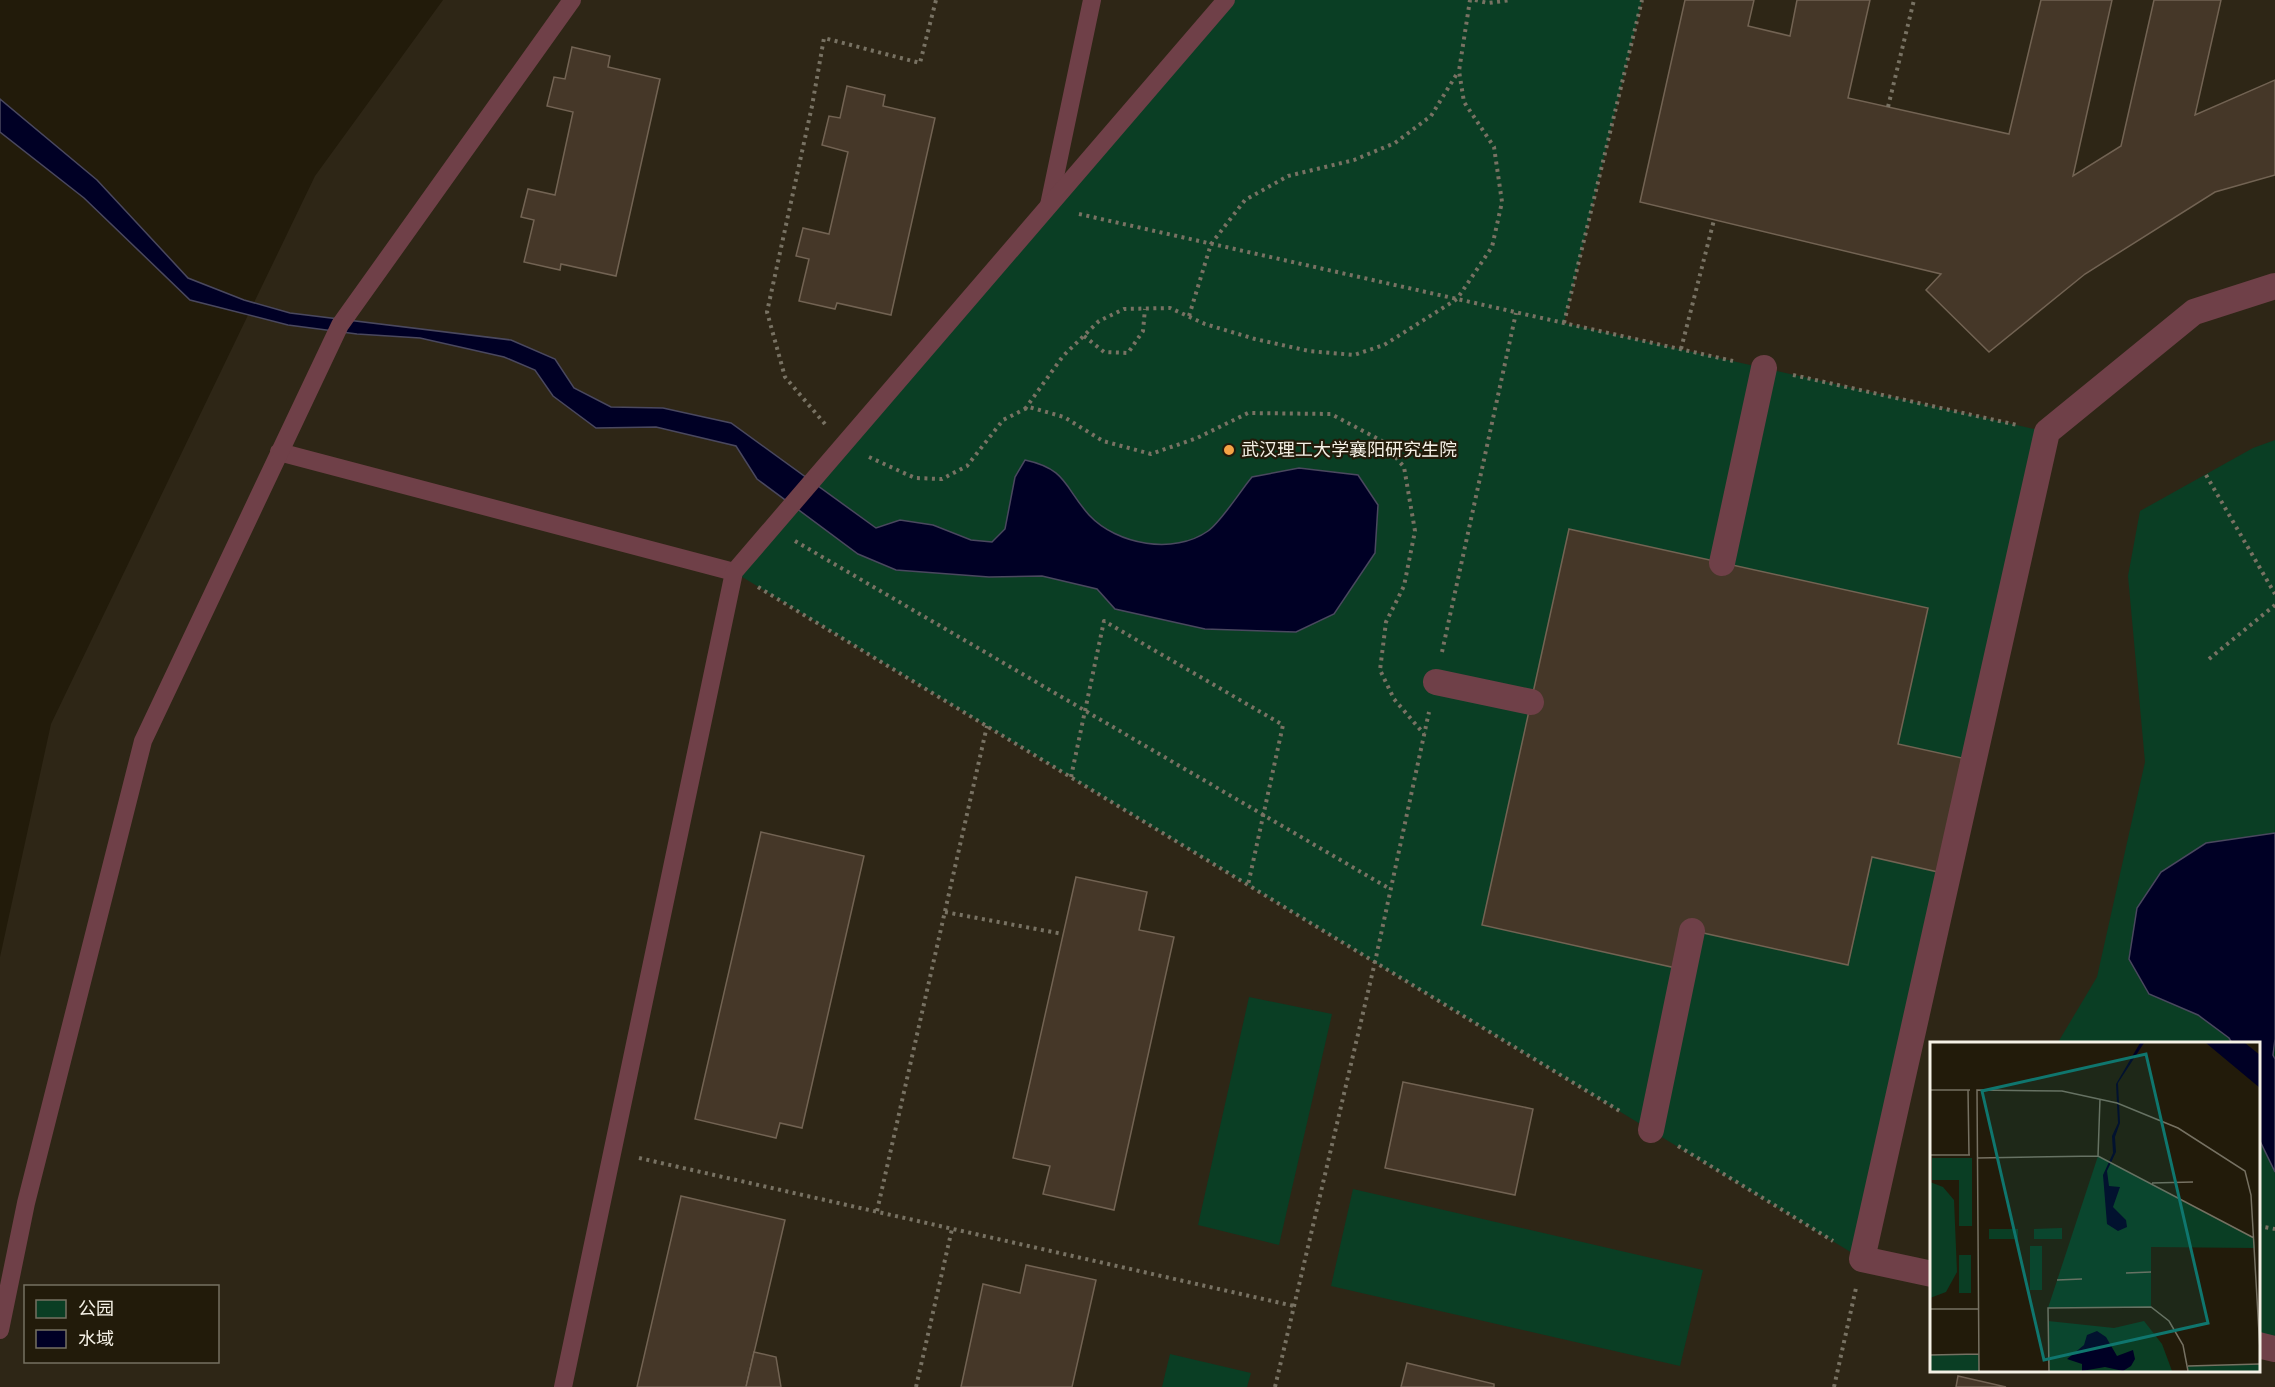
<svg xmlns="http://www.w3.org/2000/svg" width="2275" height="1387" font-family="'Nunito Sans','Noto Sans SC',sans-serif">
	<style>
		.education { fill: #2e2616; fill-rule: evenodd }
		.green { fill: #0a3e24 }
		.water { fill: #000025; stroke: #4a485f; stroke-width: 1.5 }
		.building { fill: #453728; stroke: #726353; stroke-width: 1.5 }
		.lines { fill: none; stroke-linecap: round; stroke-linejoin: round }
		.path { stroke: #787263; stroke-width: 4; stroke-dasharray: 3 4.5; stroke-linecap: butt }
		.service { stroke: #6f4048; stroke-width: 18 }
		.pedestrian { stroke: #6f4048; stroke-width: 26 }
		.poi-dot { fill: #f5a346; stroke: #221b0a; stroke-width: 2 }
		.labels { text-anchor: middle; stroke-width: 4.5; stroke-linejoin: round; paint-order: stroke }
		.poi-label { font-size: 18px; fill: #f5f1e6; stroke: #221b0a; text-anchor: start }
		.inset-road { fill: none; stroke: #767162; stroke-width: 1.5 }
		.view { fill: #0f766e; fill-opacity: 0.15; stroke: #0f766e; stroke-width: 3 }
		.inset-edge { fill: none; stroke: #f5f1e6; stroke-width: 3 }
	</style>
	<rect width="100%" height="100%" fill="#221b0a"/>
	<!-- education -->
	<path class="education" d="M443 0H2275V1387H0V957L51 724 315 176ZM1932 1044H2258V1370H1932ZM26 1286H218V1362H26Z"/>
	<!-- green -->
	<g class="green">
		<polygon points="1226,0 1642,0 1564,323 2047,432 1862,1259 734,572"/>
		<polygon points="2275,440 2275,1349 2259,1345 2258,1044 2057,1044 2097,977 2145,762 2128,576 2140,511 2253,448"/>
		<polygon points="1249,997 1332,1014 1279,1245 1198,1225"/>
		<polygon points="1353,1189 1703,1270 1680,1366 1331,1286"/>
		<polygon points="1170,1354 1251,1373 1247,1387 1162,1387"/>
	</g>
	<!-- water -->
	<g class="water">
		<path d="M0 99 97 180 188 278 244 300 290 313 511 340 555 359 574 388 611 407 663 408 731 423 876 528 900 520 933 525 971 540 992 542 1005 529 1015 477 1025 460C1067 469 1064 487 1089 515 1117 545 1174 555 1208 531 1221 522 1241 490 1252 477L1299 468 1358 475 1378 505 1375 553 1334 614 1296 632 1205 629 1115 609 1097 589 1042 576 989 577 896 570 858 554 757 479 736 446 656 427 596 428 553 396 535 370 504 357 420 338 357 334 288 325 190 300 84 198 0 132Z"/>
		<polygon points="2275,833 2275,1039 2273,1055 2275,1059 2275,1172 2260,1141 2259,1130 2258,1044 2232,1043 2229,1038 2198,1015 2149,994 2129,959 2137,908 2161,872 2206,843"/>
	</g>
	<!-- building -->
	<g class="building">
		<polygon points="1685,0 1754,0 1748,26 1790,36 1797,0 1870,0 1848,98 2009,134 2041,0 2112,0 2073,176 2121,146 2154,0 2221,0 2195,115 2275,80 2275,175 2215,192 2085,274 1989,352 1926,290 1941,274 1640,202"/>
		<polygon points="572,47 610,56 608,67 660,79 616,276 561,264 560,270 524,262 534,220 521,217 528,189 555,195 573,112 547,106 554,77 565,79"/>
		<polygon points="847,86 885,95 883,106 935,118 891,315 837,303 835,309 799,301 809,259 796,256 803,228 829,234 848,152 822,145 829,116 840,118"/>
		<polygon points="1569,529 1928,608 1898,744 1962,758 1938,872 1872,857 1848,965 1685,929 1676,968 1482,925"/>
		<polygon points="761,832 864,856 802,1128 780,1123 776,1138 695,1119"/>
		<polygon points="1076,877 1147,892 1139,930 1174,937 1114,1210 1043,1194 1050,1166 1013,1158"/>
		<polygon points="1403,1082 1533,1109 1515,1195 1385,1168"/>
		<polygon points="681,1196 785,1220 746,1387 637,1387"/>
		<polygon points="1026,1265 1096,1280 1072,1387 961,1387 983,1284 1020,1293"/>
		<polygon points="754,1352 776,1357 781,1387 746,1387"/>
		<polygon points="1407,1363 1494,1384 1494,1387 1401,1387"/>
		<polygon points="1958,1376 2006,1387 1956,1387"/>
	</g>
	<g class="lines">
		<!-- path -->
		<g class="path">
			<polyline points="1475,0 1488,3 1511,0"/>
			<polyline points="1888,107 1914,0"/>
			<polyline points="1079,214 1733,361"/>
			<polyline points="1189,316 1211,244 1245,200 1288,176 1354,160 1395,143 1431,116 1458,72"/>
			<polyline points="1564,323 1642,0"/>
			<polyline points="1084,336 1104,352 1128,353 1143,331 1145,309"/>
			<polyline points="1681,349 1714,220"/>
			<polyline points="1793,375 2017,425"/>
			<polyline points="1025,409 1063,356 1099,321 1124,309 1170,308 1205,324 1255,339 1309,351 1354,355 1384,345 1457,299 1492,247 1502,202 1494,147 1464,102 1459,71 1470,0"/>
			<polyline points="825,424 785,377 767,312 812,106 824,38 920,63 936,0"/>
			<polyline points="869,457 915,478 942,479 967,466 1003,420 1029,407 1064,417 1103,441 1151,454 1197,438 1248,413 1331,414 1382,441 1404,467 1415,531 1404,586 1386,622 1380,670 1394,699 1424,734"/>
			<polyline points="2206,475 2275,594"/>
			<polyline points="795,541 1390,889"/>
			<polyline points="758,587 1623,1113"/>
			<polyline points="1442,652 1516,313"/>
			<polyline points="2209,659 2275,605"/>
			<polyline points="1071,777 1104,621 1283,725 1248,885"/>
			<polyline points="945,912 1063,934"/>
			<polyline points="1678,1146 1833,1241"/>
			<polyline points="639,1158 1294,1306"/>
			<polyline points="877,1211 987,726"/>
			<polyline points="2258,1226 2275,1229"/>
			<polyline points="916,1387 952,1229"/>
			<polyline points="1275,1387 1375,962 1429,712"/>
			<polyline points="1834,1387 1856,1288"/>
		</g>
		<!-- service -->
		<g class="service">
			<polyline points="1049,205 1092,0"/>
			<polyline points="279,452 734,572"/>
			<polyline points="0,1330 26,1203 143,741 340,325 572,0"/>
			<polyline points="563,1387 734,572 1226,0"/>
		</g>
		<!-- pedestrian -->
		<g class="pedestrian">
			<polyline points="1722,563 1764,368"/>
			<polyline points="1436,682 1531,702"/>
			<polyline points="1651,1130 1692,931"/>
			<polyline points="1932,1274 1862,1259 2047,432 2194,312 2275,286"/>
			<polyline points="2258,1345 2275,1349"/>
		</g>
	</g>
	<!-- markers -->
	<circle class="poi-dot" cx="1229" cy="450" r="6"/>
	<g class="labels">
		<!-- poi labels -->
		<g class="poi-label">
			<text x="1241" y="456">武汉理工大学襄阳研究生院</text>
		</g>
	</g>
	<!-- overview -->
	<g transform="translate(1930 1042)">
		<rect width="330" height="330" fill="#221b0a"/>
		<path d="M168 114 324 196 325 206 221 205V265L118 266ZM2 116H42V184H29V138H2ZM0 140 13 145 24 158 27 230 16 250 0 256ZM132 186V197H104V187ZM59 187H88V197H59ZM100 204H112V248H100ZM29 213H41V251H29ZM118 279 184 286 214 279 232 302 242 329H119ZM49 312V329H0V313ZM330 322V329H258V324Z" fill="#0a3e24"/>
		<path d="M210 1H214L188 41 190 81 185 95 186 110 177 129 179 144 190 145 183 165 196 178 197 185 188 189 177 182 173 133 183 111 182 94 188 81 186 42ZM276 1H315L330 13V46ZM167 289 176 295 187 314 203 308 205 317 201 324 193 329 175 325 152 329V322L137 317 154 303 157 293Z" fill="#000025"/>
		<path class="inset-road" d="M0 48H40M38 48 39 113M0 113H40M168 114 170 57M47 116 168 114 324 196M222 141 263 140M196 231 221 230M127 238 152 237M0 267H48M0 313 49 312M258 324 330 322M49 329 47 48 132 49 187 61 248 86 315 129 321 153 330 308M119 329 118 266 221 265 239 279 253 303 258 329"/>
		<path class="view" d="M216 12 278 281 114 318 52 49Z"/>
		<rect width="330" height="330" class="inset-edge"/>
	</g>
	<!-- legend -->
	<rect x="24" y="1285" width="195" height="78" fill="#221b0a" stroke="#767162" stroke-width="1.5"/>
	<rect x="36" y="1300" width="30" height="18" fill="#0a3e24" stroke="#767162" stroke-width="1.5"/>
	<text x="78" y="1315" font-size="18" fill="#f5f1e6">公园</text>
	<rect x="36" y="1330" width="30" height="18" fill="#000025" stroke="#767162" stroke-width="1.5"/>
	<text x="78" y="1345" font-size="18" fill="#f5f1e6">水域</text>
</svg>
